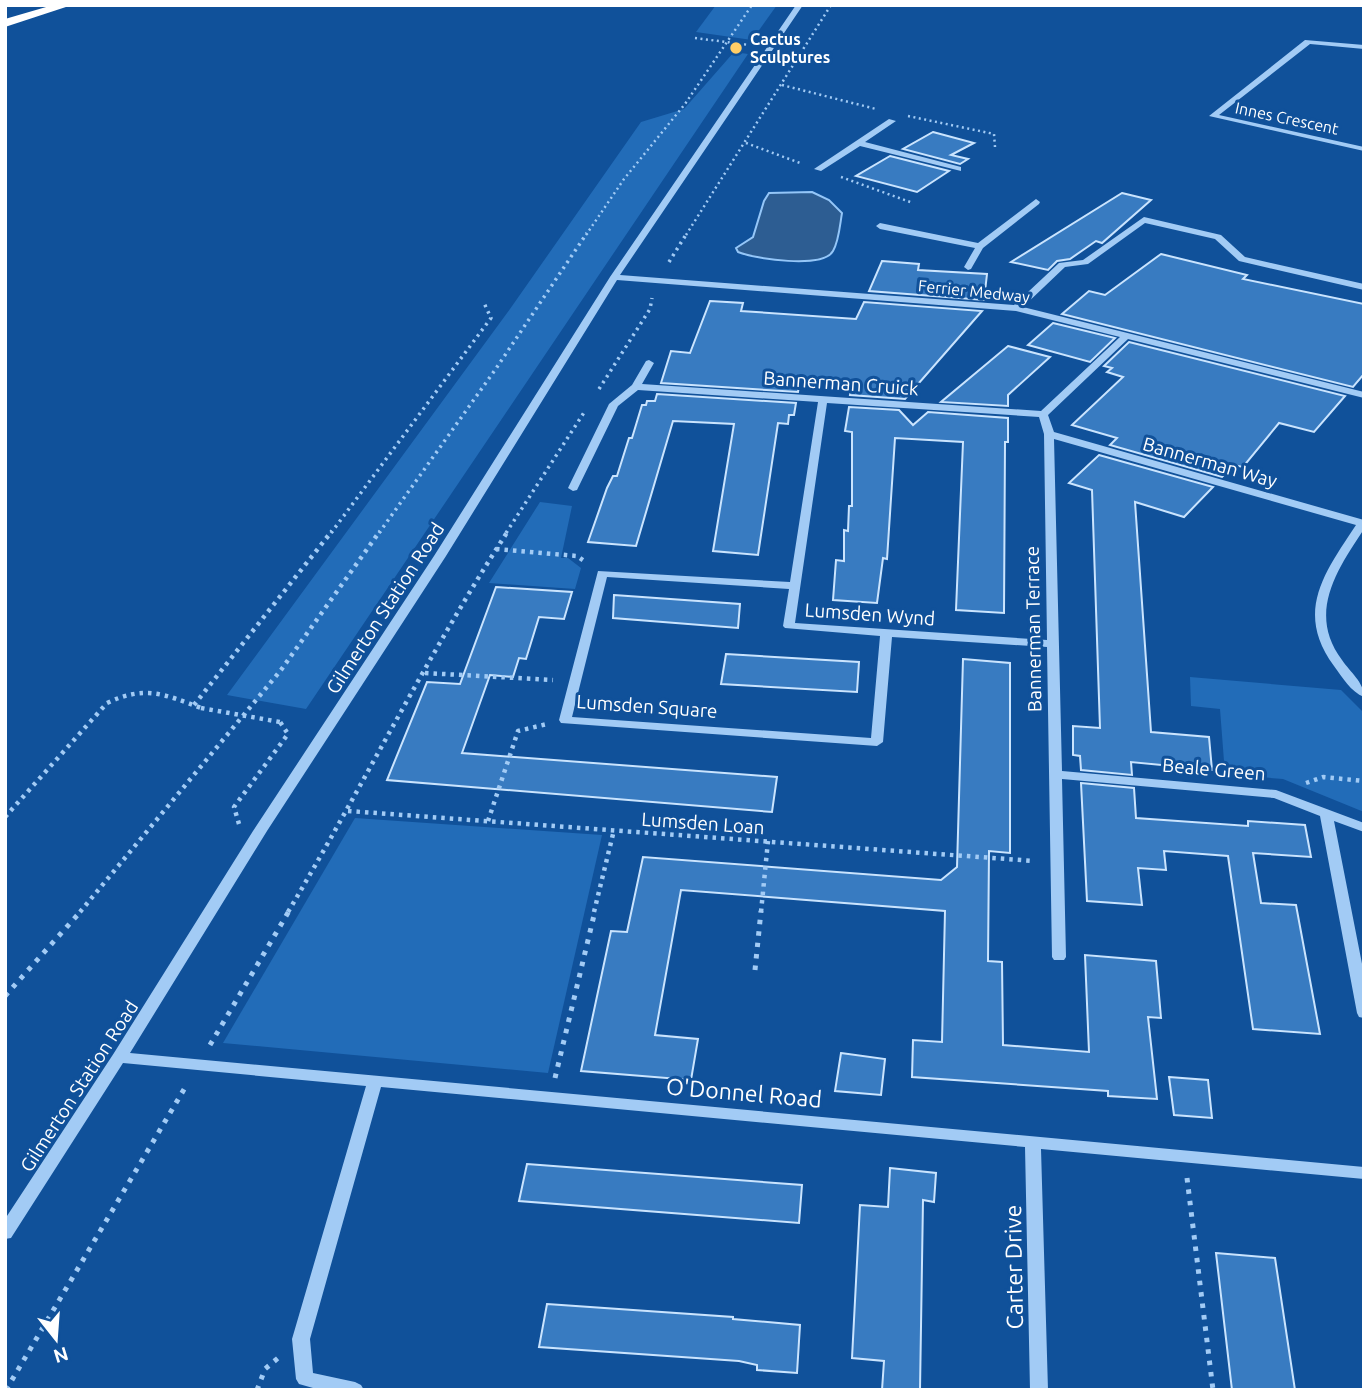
<svg xmlns="http://www.w3.org/2000/svg" width="1369" height="1395" font-family="Ubuntu,sans-serif">
	<style>
		.green { fill: #226cb8 }
		.water { fill: #2d5d92; stroke: #94c6f8; stroke-width: 2 }
		.building { fill: #387bc1; stroke: #cae4fe; stroke-width: 2 }
		.lines { fill: none; stroke-linecap: round; stroke-linejoin: round }
		.path-far3 { stroke: #a2cbf5; stroke-width: 2.5; stroke-dasharray: 2 3.5; stroke-linecap: butt }
		.path-far2 { stroke: #a2cbf5; stroke-width: 3.5; stroke-dasharray: 2.5 4.5; stroke-linecap: butt }
		.path-far1 { stroke: #a2cbf5; stroke-width: 4.5; stroke-dasharray: 3.5 5; stroke-linecap: butt }
		.path { stroke: #a2cbf5; stroke-width: 5; stroke-dasharray: 4.5 7; stroke-linecap: butt }
		.minor { fill: #a2cbf5; fill-rule: evenodd }
		.highway { fill: #fff; fill-rule: evenodd }
		.path-bridge { stroke: #a2cbf5; stroke-width: 4.5; stroke-dasharray: 3.5 5; stroke-linecap: butt }
		.poi-dot { fill: #ffcd66; stroke: #10519a; stroke-width: 2.5 }
		.labels { text-anchor: middle; stroke-width: 6; stroke-linejoin: round; paint-order: stroke }
		.far-poi-label { font-size: 16px; font-weight: bold; fill: #fff; stroke: #10519a; text-anchor: start }
		.far-street-label { font-size: 16px; fill: #fff; stroke: #10519a }
		.street-label { font-size: 19px; fill: #fff; stroke: #10519a }
		.near-street-label { font-size: 23px; fill: #fff; stroke: #10519a }
	</style>
	<rect width="100%" height="100%" fill="#10519a"/>
	<!-- green -->
	<g class="green">
		<polygon points="716,5 777,5 752,40 696,32"/>
		<polygon points="734,52 748,54 306,709 227,695 510,309 641,122 684,109"/>
		<polygon points="540,502 572,506 561,558 568,558 581,568 575,589 489,583"/>
		<polygon points="1190,677 1341,690 1364,713 1364,812 1283,779 1225,774 1220,709 1191,706"/>
		<polygon points="355,818 602,835 548,1073 223,1043"/>
	</g>
	<!-- water -->
	<path class="water" d="M812 192 829 200 842 213C840 224 839 241 833 251 823 269 755 259 738 252L736 248 753 237 764 201 769 193Z"/>
	<!-- building -->
	<g class="building">
		<polygon points="933,132 974,143 951,155 968,159 960,164 903,149"/>
		<polygon points="890,156 949,171 917,192 856,176"/>
		<polygon points="1122,193 1151,200 1102,243 1096,241 1070,259 1057,261 1048,270 1011,262"/>
		<polygon points="1161,254 1247,275 1243,279 1364,304 1364,374 1353,387 1062,314 1089,291 1105,295"/>
		<polygon points="882,261 919,264 918,270 987,274 984,300 869,291"/>
		<polygon points="710,301 743,303 741,311 856,319 864,302 982,311 905,399 850,395 852,384 800,380 798,392 661,383 671,351 690,353"/>
		<polygon points="1053,323 1115,338 1090,362 1028,345"/>
		<polygon points="1129,342 1345,396 1314,432 1279,423 1243,467 1234,465 1222,477 1110,445 1117,438 1072,425 1123,377 1107,372 1112,368 1104,366"/>
		<polygon points="1008,346 1050,357 1008,395 1008,406 941,402"/>
		<polygon points="657,394 796,403 794,415 789,415 788,424 778,423 758,555 713,551 734,424 673,421 636,546 588,542 607,488 613,476 617,476 629,438 632,438 642,405 646,405 647,401 655,401"/>
		<polygon points="849,407 899,410 913,425 928,412 1008,418 1008,442 1005,442 1004,613 956,610 963,442 895,438 887,559 883,558 877,603 833,600 836,560 844,561 844,530 848,531 849,506 852,506 852,432 845,431"/>
		<polygon points="1099,455 1213,487 1184,517 1135,502 1151,732 1209,737 1212,770 1131,762 1132,775 1081,770 1080,756 1073,755 1073,726 1100,728 1092,490 1069,483"/>
		<polygon points="496,587 572,592 564,619 539,617 526,659 519,658 513,677 490,675 462,753 777,777 772,812 387,780 427,682 460,684"/>
		<polygon points="614,595 740,604 738,628 613,618"/>
		<polygon points="726,654 859,662 857,692 721,684"/>
		<polygon points="963,659 1010,663 1010,853 989,851 988,961 1002,962 1003,1045 1089,1052 1085,955 1156,961 1161,1018 1148,1017 1157,1099 1108,1096 1108,1091 912,1077 913,1040 942,1042 945,911 681,890 655,1035 698,1039 691,1080 581,1071 611,931 627,932 643,857 941,880 957,867"/>
		<polygon points="1081,783 1134,788 1136,818 1248,826 1248,821 1305,825 1311,857 1253,853 1261,903 1296,905 1320,1034 1253,1029 1228,856 1164,851 1166,870 1138,868 1142,905 1087,901"/>
		<polygon points="841,1053 885,1059 881,1095 835,1091"/>
		<polygon points="1169,1077 1208,1080 1212,1118 1174,1115"/>
		<polygon points="527,1164 802,1185 799,1223 519,1201"/>
		<polygon points="890,1168 936,1173 934,1202 923,1200 920,1390 882,1390 884,1361 852,1358 860,1205 888,1207"/>
		<polygon points="1216,1253 1275,1258 1295,1390 1232,1390"/>
		<polygon points="547,1304 733,1317 733,1319 800,1325 797,1373 757,1370 757,1365 739,1361 539,1347"/>
	</g>
	<g class="lines">
		<!-- path-far3 -->
		<g class="path-far3">
			<polyline points="695,38 749,45"/>
			<polyline points="782,85 876,109"/>
			<polyline points="908,116 994,134 995,147"/>
			<polyline points="746,143 800,163"/>
			<polyline points="841,177 913,203"/>
			<polyline points="586,235 624,179 685,104 752,5"/>
			<polyline points="686,235 831,5"/>
		</g>
		<!-- path-far2 -->
		<g class="path-far2">
			<polyline points="669,262 687,233"/>
			<polyline points="599,389 650,309 652,298"/>
			<polyline points="331,533 491,318 484,303"/>
			<polyline points="379,533 495,370 587,233"/>
			<polyline points="506,533 585,411"/>
		</g>
		<!-- path-far1 -->
		<g class="path-far1">
			<polyline points="496,549 577,556 587,563"/>
			<polyline points="425,673 553,680"/>
			<polyline points="194,705 332,531"/>
			<polyline points="1306,783 1323,777 1364,781"/>
			<polyline points="348,811 1034,861"/>
			<path d="M5 817 107 703C145 685 164 694 201 708"/>
			<polyline points="488,821 518,731 547,724"/>
			<polyline points="239,824 234,807 288,734 280,722"/>
			<polyline points="80,912 281,670 380,531"/>
			<path d="M288 912C363 786 428 654 508 531"/>
			<polyline points="594,912 614,830"/>
			<polyline points="761,912 768,841"/>
		</g>
		<!-- path -->
		<g class="path">
			<polyline points="755,970 761,911"/>
			<polyline points="5,996 81,911"/>
			<polyline points="210,1045 289,911"/>
			<polyline points="555,1078 595,911"/>
			<polyline points="1187,1178 1213,1390"/>
			<polyline points="6,1390 186,1086"/>
			<polyline points="257,1390 265,1369 278,1358"/>
		</g>
		<!-- minor -->
		<g class="minor">
			<path d="M796 5H803L620 275 1014 305 1059 263 1083 260 1144 217 1221 235 1245 257 1364 284V290L1239 261 1215 239 1145 223 1088 264 1065 267 1023 307 1364 392V398L1128 339 1048 415 1054 432 1364 520V529C1337 570 1307 613 1342 660 1350 672 1364 682 1364 697 1351 692 1342 677 1334 666 1294 612 1325 572 1356 525L1054 439 1062 771 1276 790 1364 823V832L1334 821 1364 974V1018L1359 1017 1357 1013 1320 816 1274 798 1062 779 1066 957 1064 960H1054L1052 957 1047 647 892 637 883 742 877 746 561 723 559 720 598 571 790 582 818 402 638 390 618 406 577 490 573 491 568 488 609 404 632 385 646 361 649 360 654 363 642 384 1041 411 1120 337 1016 311 617 280 446 556 267 831 130 1053 1364 1167V1179L1041 1149 1048 1390H1030L1025 1147 381 1087 310 1339 313 1373 355 1382 361 1385 364 1390H320L299 1384 296 1379 292 1339 366 1086 123 1063 11 1238 5 1239V1219L114 1053 253 831 434 556 610 277ZM827 403 1039 417 1044 434 1047 640 795 623ZM607 577 789 589 783 626 785 628 880 636 871 738 572 717Z"/>
			<polygon points="1305,40 1364,45 1364,49 1310,44 1219,115 1364,147 1364,151 1209,116"/>
			<polygon points="889,119 896,121 865,142 961,167 961,171 860,146 821,171 814,169"/>
			<polygon points="1036,199 1040,202 1039,204 983,248 971,269 968,270 964,267 975,248 880,229 876,226 880,223 978,243"/>
		</g>
		<!-- highway -->
		<polygon class="highway" points="53,5 72,5 5,27 5,19"/>
		<!-- path-bridge -->
		<polyline class="path-bridge" points="201,708 280,722"/>
	</g>
	<!-- markers -->
	<circle class="poi-dot" cx="736" cy="48" r="7"/>
	<g class="labels">
		<!-- far-poi labels -->
		<g class="far-poi-label">
			<text x="750" y="45">Cactus<tspan x="750" dy="18">Sculptures</tspan></text>
		</g>
		<!-- far-street labels -->
		<g class="far-street-label">
			<text transform="translate(1287 118) rotate(12)" y="6">Innes Crescent</text>
			<text transform="translate(974 291) rotate(6)" y="6">Ferrier Medway</text>
		</g>
		<!-- street labels -->
		<g class="street-label">
			<text transform="translate(841 383) rotate(4)" y="7">Bannerman Cruick</text>
			<text transform="translate(1210 462) rotate(16)" y="7">Bannerman Way</text>
			<text transform="translate(385 608) rotate(-57)" y="7">Gilmerton Station Road</text>
			<text transform="translate(870 614) rotate(4)" y="7">Lumsden Wynd</text>
			<text transform="translate(1033 629) rotate(-91)" y="7">Bannerman Terrace</text>
			<text transform="translate(647 706) rotate(4)" y="7">Lumsden Square</text>
			<text transform="translate(1214 769) rotate(5)" y="7">Beale Green</text>
			<text transform="translate(703 823) rotate(4)" y="7">Lumsden Loan</text>
			<text transform="translate(79 1086) rotate(-57)" y="7">Gilmerton Station Road</text>
		</g>
		<!-- near-street labels -->
		<g class="near-street-label">
			<text transform="translate(744 1093) rotate(5)" y="8">O'Donnel Road</text>
			<text transform="translate(1014 1267) rotate(-91)" y="8">Carter Drive</text>
		</g>
	</g>
	<!-- border -->
	<rect width="1369" height="1395" fill="none" stroke="#ffffff" stroke-width="14"/>
	<!-- north arrow -->
	<g transform="translate(56 1339) rotate(163)" stroke="#10519a" stroke-width="5" paint-order="stroke">
	<path d="M0-5L12 26L0 18L-12 26Z" fill="#ffffff"/>
	<text y="-10" font-size="19" font-weight="bold" text-anchor="middle" fill="#ffffff">N</text>
	</g>
</svg>
